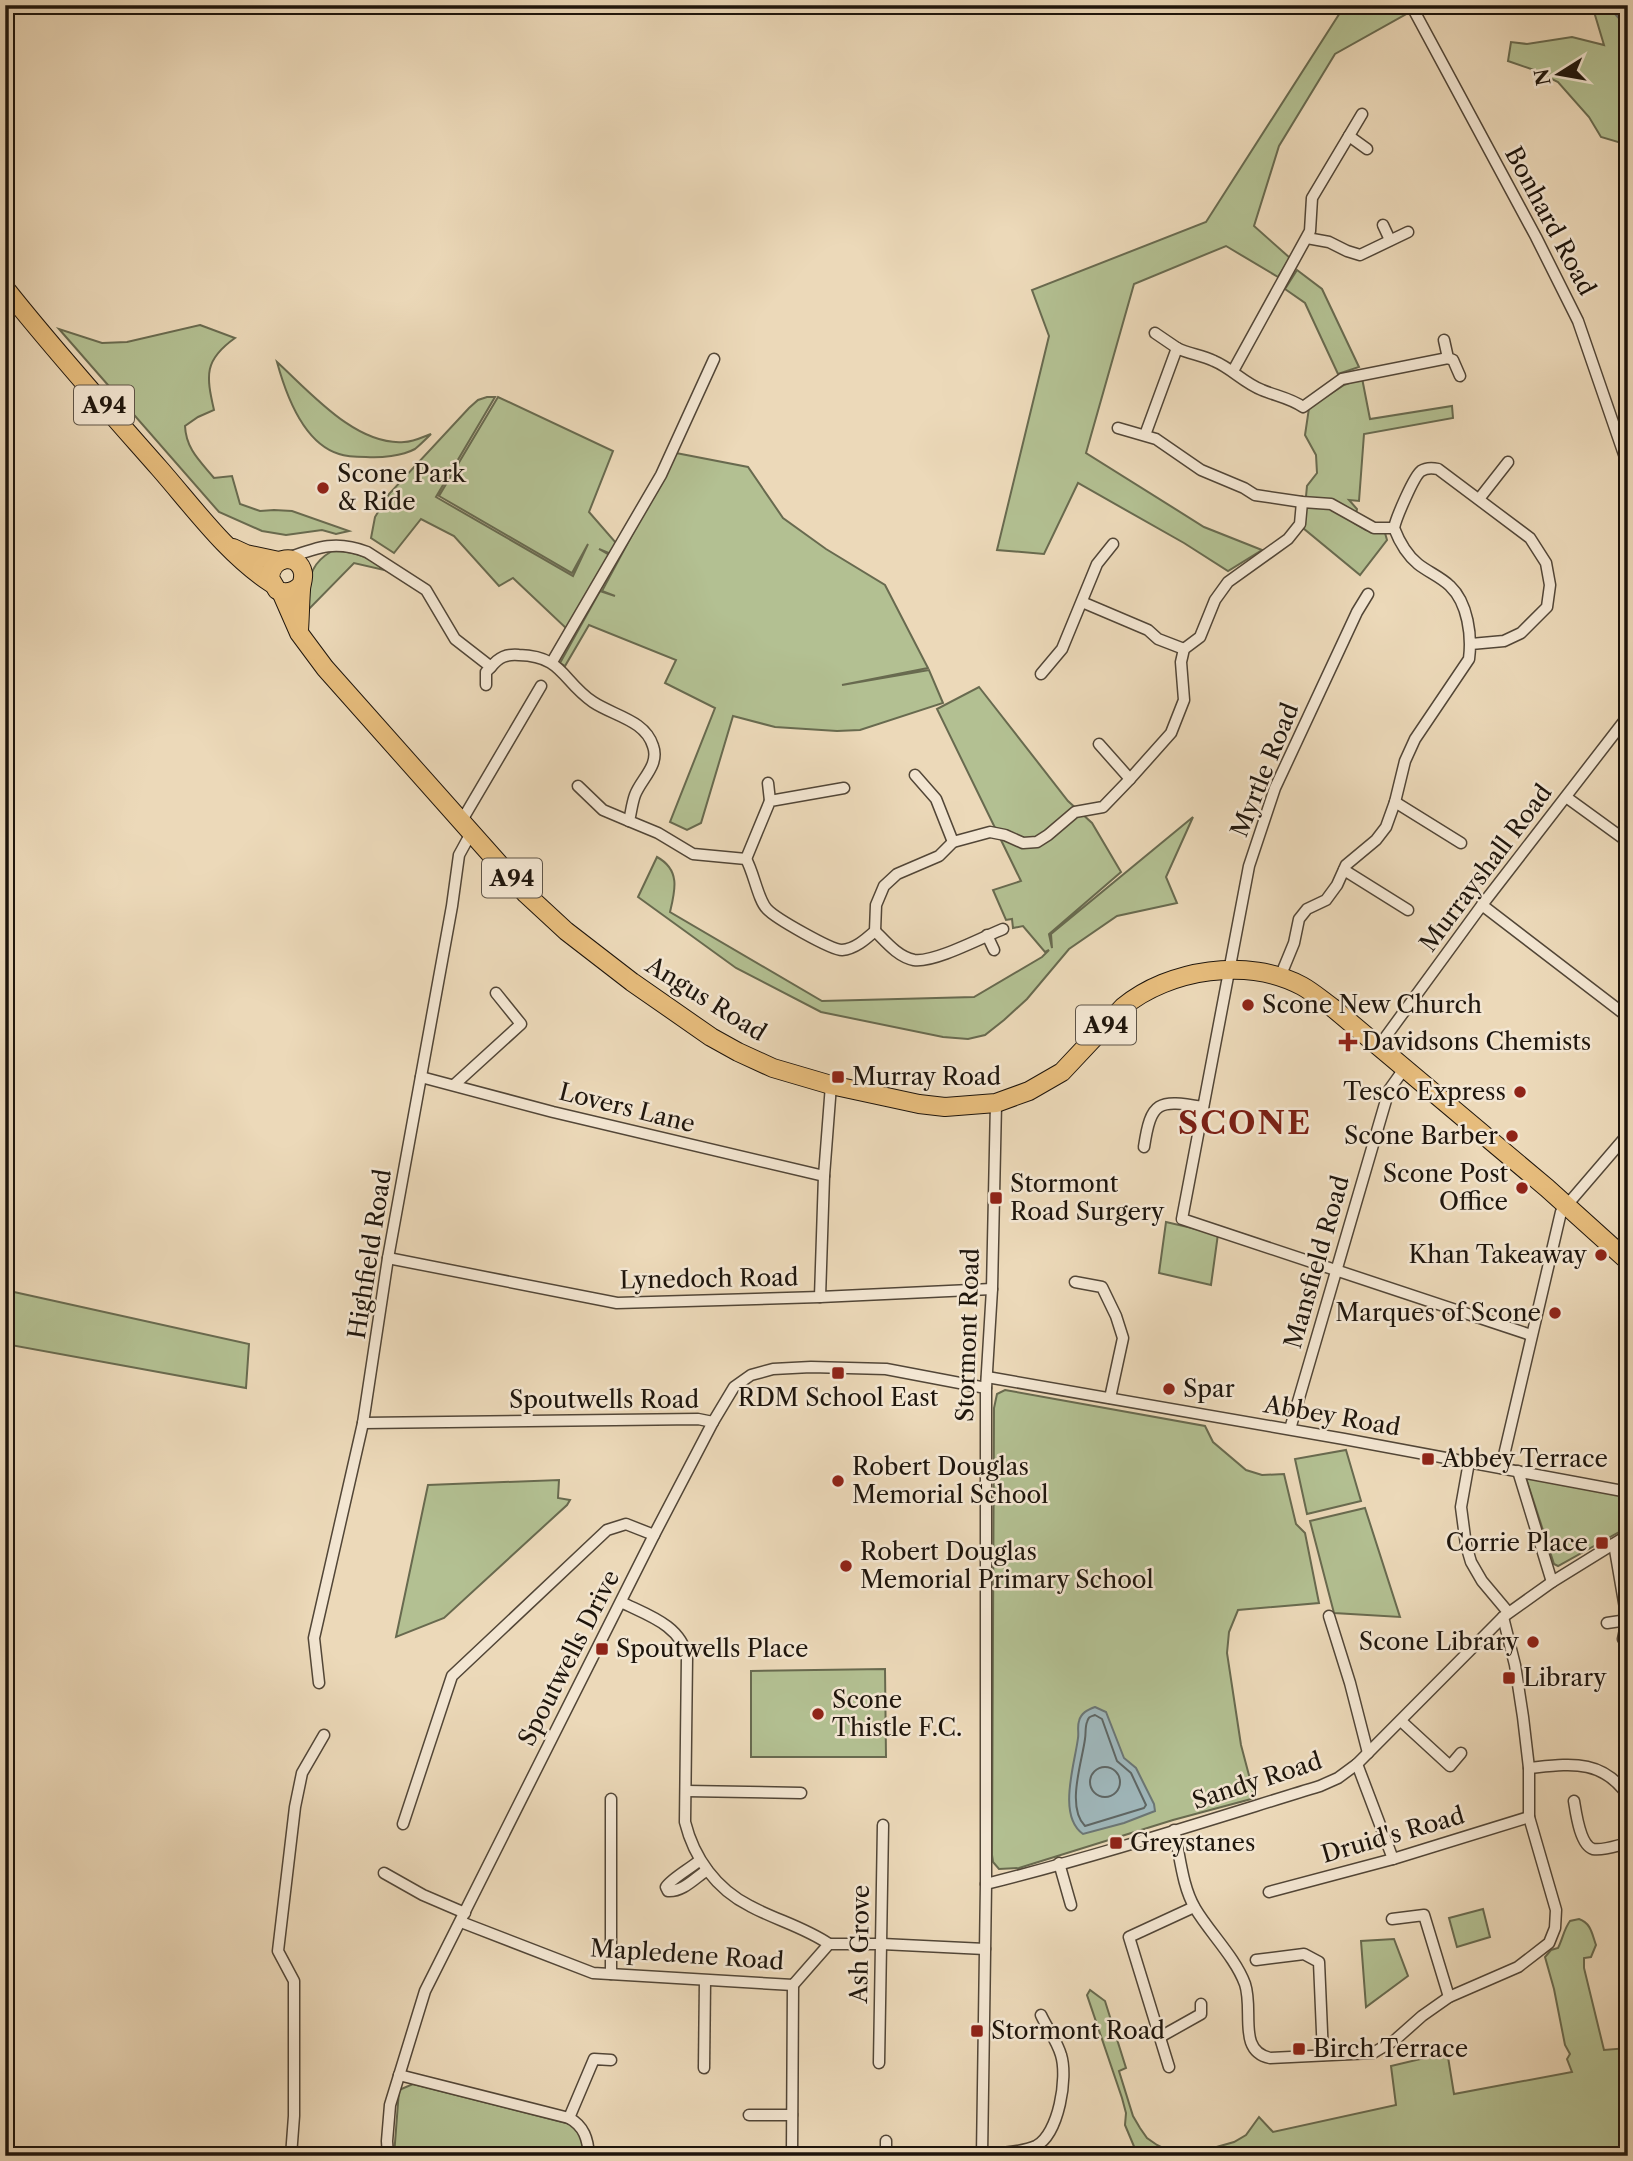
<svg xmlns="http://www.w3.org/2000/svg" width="1633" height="2161" font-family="'Libre Caslon Text',serif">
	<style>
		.green { fill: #b3c092; stroke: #686a4f; stroke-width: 2 }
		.water { fill: #9fb7bb; stroke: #6b7675; stroke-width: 2 }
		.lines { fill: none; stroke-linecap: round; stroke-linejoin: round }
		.shore { stroke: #5e6664; stroke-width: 2 }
		.stream { stroke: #6b7675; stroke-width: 2.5 }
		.street-casing { stroke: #524637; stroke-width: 13 }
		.primary-casing { stroke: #1e150c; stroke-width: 20 }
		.street { stroke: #f3e6d2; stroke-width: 10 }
		.primary { stroke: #e6bc7c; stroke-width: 18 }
		.poi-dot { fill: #8f2418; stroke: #f3e6d2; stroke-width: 2.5 }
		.labels { text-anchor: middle; stroke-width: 5; stroke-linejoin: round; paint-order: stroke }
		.shield { fill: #f3e6d2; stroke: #5e5447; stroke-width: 2 }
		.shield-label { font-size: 23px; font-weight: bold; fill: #1e150c }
		.street-label { font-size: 24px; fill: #1e150c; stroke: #f3e6d2 }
		.poi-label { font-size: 24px; fill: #1e150c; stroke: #f3e6d2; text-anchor: start }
		.district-label { font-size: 32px; font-weight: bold; letter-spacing: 2px; fill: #7a1f14; stroke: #f3e6d2 }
	</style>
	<rect width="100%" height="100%" fill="#ecd9b9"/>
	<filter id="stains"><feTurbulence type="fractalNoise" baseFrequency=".00286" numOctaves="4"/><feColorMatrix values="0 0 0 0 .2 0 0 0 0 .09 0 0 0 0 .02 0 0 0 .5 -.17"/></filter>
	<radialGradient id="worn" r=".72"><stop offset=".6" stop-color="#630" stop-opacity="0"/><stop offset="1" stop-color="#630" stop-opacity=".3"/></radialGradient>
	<!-- green -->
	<g class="green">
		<polygon points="1345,5 1404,5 1408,13 1335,54 1279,146 1254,226 1290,258 1278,277 1226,246 1134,284 1086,453 1204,527 1262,550 1228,571 1184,543 1078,483 1044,554 997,550 1049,336 1032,290 1206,222"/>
		<polygon points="1592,5 1628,5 1628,145 1601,137 1589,117 1558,82 1534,70 1508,61 1511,42 1527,44 1572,37 1604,45"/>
		<polygon points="1297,270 1322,289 1359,367 1338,374 1305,303 1285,289"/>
		<path d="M200 325 235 338C204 360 206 375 214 410L198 417 185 426C186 449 200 461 214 478L232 476 240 504 260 511 274 510 292 511 349 531 336 534 322 530 286 535 262 531 219 512 59 329 102 343 127 342Z"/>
		<path d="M277 362C310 392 356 446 404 442 413 442 423 437 431 434 426 439 420 445 415 449 402 456 381 458 366 457 358 457 347 457 339 454 303 443 286 395 277 362Z"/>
		<polygon points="1362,378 1370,419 1452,406 1453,418 1364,434 1359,501 1349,500 1357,509 1354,523 1366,530 1385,533 1387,540 1360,575 1303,528 1307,486 1317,473 1316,455 1305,435 1309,408 1344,385"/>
		<polygon points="487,397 495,397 436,497 573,576 588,544 572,573 439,496 498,397 613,451 589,512 617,544 611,554 599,549 611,556 568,630 513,578 499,586 454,536 421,519 394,553 371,538 375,517 389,494 469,408 478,400"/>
		<polygon points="676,453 748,467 783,518 826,549 885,585 928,668 842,685 929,670 943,703 860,730 837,731 775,727 733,716 701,823 687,830 670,822 715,708 665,683 676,660 589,625 565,666 560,663 600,591 615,596 602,591"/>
		<path d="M332 551C353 551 369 556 384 570L354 563 310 608 306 605C310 579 308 565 332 551Z"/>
		<path d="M979 687 1068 801 1092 823 1121 872 1049 934 1052 948 1051 934 1193 817 1166 877 1177 903 1117 916 1069 949 1027 999 1004 1020 985 1035 968 1039 943 1037 821 1012 736 968 638 897 657 857C681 870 675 891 670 912L822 1001 974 997 1042 957 1049 950 1045 952 1023 926 1013 928 1012 919 1006 920 993 890 1021 881 937 709Z"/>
		<polygon points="1166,1222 1218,1234 1211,1285 1159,1273"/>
		<polygon points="5,1290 249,1344 246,1388 5,1344"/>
		<polygon points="1005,1390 1205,1426 1213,1442 1246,1470 1262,1475 1284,1474 1296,1524 1305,1533 1319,1603 1238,1610 1229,1632 1227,1653 1241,1745 1255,1798 1173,1820 1019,1868 999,1869 993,1862 992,1855 994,1408 997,1394"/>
		<polygon points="1346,1450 1361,1501 1307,1514 1295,1459"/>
		<polygon points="1525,1475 1628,1493 1628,1527 1558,1566 1554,1564"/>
		<polygon points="559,1480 558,1498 570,1500 567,1505 444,1618 396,1637 428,1485"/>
		<polygon points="1365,1508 1400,1617 1334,1613 1310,1521"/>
		<polygon points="885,1669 886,1757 751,1757 751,1671"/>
		<polygon points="1483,1909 1490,1937 1457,1947 1449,1918"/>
		<path d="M1579 1919C1591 1923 1592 1934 1596 1945L1591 1957 1584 1958V1968L1604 2050 1628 2048V2156H1138L1125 2125 1126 2113 1122 2098 1087 1995 1090 1990 1105 2001 1126 2068 1119 2071 1133 2116 1140 2128 1147 2138 1157 2145 1175 2154 1183 2155 1199 2152 1234 2142 1246 2135 1259 2117 1273 2132 1396 2105 1391 2066 1433 2056 1448 2057 1454 2094 1572 2072 1567 2059 1570 2054 1565 2045 1554 1989 1545 1957 1551 1950 1558 1948C1563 1938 1564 1929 1570 1921Z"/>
		<polygon points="1394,1939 1408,1976 1366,2007 1361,1941"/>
		<path d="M413 2084 570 2124C582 2132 583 2142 584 2156H394L399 2090Z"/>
	</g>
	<!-- water -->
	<path class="water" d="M1095 1707 1106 1712 1124 1758 1136 1768 1154 1804 1155 1811 1124 1823 1083 1834C1057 1816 1075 1763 1078 1738 1079 1733 1077 1727 1079 1721 1081 1713 1087 1710 1095 1707Z"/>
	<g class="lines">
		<!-- shore -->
		<g class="shore">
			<path d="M1095 1715 1102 1719 1117 1761 1131 1773 1146 1805 1144 1808 1085 1826C1066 1807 1082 1762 1085 1739 1086 1733 1085 1727 1087 1722 1089 1716 1090 1717 1095 1715Z"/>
			<circle cx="1105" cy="1782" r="15"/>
		</g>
		<!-- stream -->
		<polyline class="stream" points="1607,5 1628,28"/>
		<defs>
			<g id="street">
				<polyline points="1411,5 1536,237 1578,321 1628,466"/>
				<polyline points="1349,136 1367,149"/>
				<polyline points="1383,225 1390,240"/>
				<polyline points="1307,238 1329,242 1347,251 1360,255 1408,232"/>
				<polyline points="1444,340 1448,358 1453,360 1460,376"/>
				<path d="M1177 348C1189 354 1202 355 1214 361 1231 368 1244 383 1262 390 1276 396 1290 398 1303 407L1342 379 1448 358"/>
				<polyline points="1233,371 1310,231 1312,198 1362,114"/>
				<polyline points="1118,428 1156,439 1201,470 1244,488 1255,495 1302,502 1331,504 1374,528 1394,528"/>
				<polyline points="1145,435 1177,348 1155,333"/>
				<polyline points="1479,499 1508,462"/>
				<path d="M288 558C318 547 336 540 367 552L426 590 455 639 491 667C499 657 506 654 519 655 563 656 562 681 593 702 614 716 645 720 653 746 660 765 641 779 635 795 632 803 631 813 629 821L658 833 693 854 746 859C754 873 758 900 767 909 775 918 831 950 842 950 855 949 866 939 875 931L876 905 884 886 897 874 939 856 953 842 990 832 1005 835 1023 843 1037 842 1048 835 1075 812 1103 807 1130 779 1171 733 1184 700 1181 662 1184 649 1200 637 1215 600 1228 582 1288 539 1300 524 1302 502"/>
				<polyline points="1368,594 1357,612 1275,788 1249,866 1182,1219 1531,1335"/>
				<polyline points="1082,602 1148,630 1158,639 1184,649"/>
				<polyline points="552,662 661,475 714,359"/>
				<polyline points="1041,674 1062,649 1097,564 1113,544"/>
				<polyline points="486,685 486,672 491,667"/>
				<polyline points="1099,744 1130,779"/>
				<polyline points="915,775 936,799 953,842"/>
				<polyline points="768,783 770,801"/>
				<polyline points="578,786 603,810 629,821"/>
				<polyline points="1566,797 1628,842"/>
				<polyline points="1395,802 1461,843"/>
				<polyline points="461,822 541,686"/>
				<polyline points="746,859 770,801 844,788"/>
				<polyline points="1344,870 1408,910"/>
				<polyline points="1482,905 1628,1017"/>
				<path d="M875 931C886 942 898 957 914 960 934 963 983 937 1003 929"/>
				<polyline points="987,935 994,950"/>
				<path d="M1280 977 1294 943 1299 919 1307 909 1326 900 1337 885 1346 865 1376 840 1386 827 1395 802 1405 761 1415 739 1469 659C1472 636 1468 603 1450 586 1441 577 1428 572 1418 564 1407 555 1399 541 1394 528 1396 518 1414 476 1421 471 1427 467 1433 468 1438 469L1530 538 1546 563 1550 585 1547 607 1521 633 1504 641 1471 644"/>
				<polyline points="1379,1046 1482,905 1628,716"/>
				<polyline points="421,1077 553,1112 824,1176"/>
				<polyline points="454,1085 521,1024 496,993"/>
				<path d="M1144 1147C1151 1101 1158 1099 1203 1107"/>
				<polyline points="388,1258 617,1303 820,1297 992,1289"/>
				<polyline points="1075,1282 1102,1287 1116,1316 1123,1338 1110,1398"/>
				<polyline points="820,1297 824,1176 831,1085"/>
				<polyline points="987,1377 1344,1439 1628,1492"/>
				<polyline points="363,1423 698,1419 713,1422"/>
				<polyline points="1290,1429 1389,1090 1404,1069"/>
				<polyline points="1469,1462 1461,1507 1466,1545 1471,1562 1482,1581 1508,1612"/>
				<polyline points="1501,1468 1561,1212 1628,1134"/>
				<polyline points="1518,1471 1552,1582"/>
				<polyline points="1614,1544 1627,1620 1623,1639"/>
				<path d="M621 1602C647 1615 681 1625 687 1657L685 1822C694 1858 716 1889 750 1906 776 1920 804 1927 829 1944"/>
				<polyline points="1329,1616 1350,1683 1368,1753"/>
				<polyline points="1607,1623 1627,1620"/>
				<polyline points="319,1683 314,1638 363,1423 388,1258 452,906 459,855 471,833"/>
				<polyline points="1401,1721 1450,1766 1461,1753"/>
				<polyline points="1357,1764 1393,1859"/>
				<path d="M1529 1768C1570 1764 1602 1758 1628 1796"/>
				<polyline points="686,1791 801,1793"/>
				<path d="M1574 1801C1576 1813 1580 1845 1593 1849 1604 1851 1618 1845 1628 1843"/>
				<polyline points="403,1824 452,1676 607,1530 626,1524 654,1535"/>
				<path d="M1174 1830C1180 1855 1182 1886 1195 1908 1209 1932 1235 1957 1245 1984 1254 2011 1237 2051 1270 2058L1373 2053 1395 2040 1422 2016 1449 1997 1518 1967 1549 1943 1555 1928 1556 1910 1529 1817V1768L1523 1717 1515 1665 1503 1617"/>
				<path d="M700 1860C691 1868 672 1878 666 1887L668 1891C683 1892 695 1878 707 1870"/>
				<polyline points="1059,1863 1071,1905"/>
				<polyline points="384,1873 423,1895 465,1913"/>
				<path d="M986 1884C1098 1856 1209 1820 1320 1786L1338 1778 1357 1764 1503 1617 1552 1582 1628 1535"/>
				<polyline points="1269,1892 1393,1859 1529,1817"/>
				<polyline points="1392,1919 1424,1915 1449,1997"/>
				<polyline points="461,1922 593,1973 793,1985 829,1944 882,1944 985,1949"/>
				<polyline points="1256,1960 1304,1954 1319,1962 1323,2055"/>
				<polyline points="611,1974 611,1799"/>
				<polyline points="1160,2037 1201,2014 1201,2004"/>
				<polyline points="879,2063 883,1825"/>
				<polyline points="1169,2067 1129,1937 1194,1907"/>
				<polyline points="704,2068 705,1981"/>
				<path d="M399 2075 569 2118C584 2126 588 2139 589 2156"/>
				<polyline points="749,2115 792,2115"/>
				<polyline points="569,2118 594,2059 611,2060"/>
				<polyline points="886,2141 886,2156"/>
				<path d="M982 2155C998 2153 1021 2153 1036 2146 1059 2134 1068 2077 1061 2055 1057 2041 1047 2028 1041 2015"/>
				<polyline points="291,2156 294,2116 294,1981 278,1951 295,1807 302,1773 324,1735"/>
				<polyline points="388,2156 387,2141 390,2105 425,1991 654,1535 713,1422 734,1387 751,1375 773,1369 811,1367 886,1369 986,1388"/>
				<polyline points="792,2156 793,1985"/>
				<polyline points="982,2156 986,1884 986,1388 992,1289 996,1103"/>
			</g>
			<g id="primary">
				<path d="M5 288C54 350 107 409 159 468 194 508 227 554 271 583"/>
				<polyline points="233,548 246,554 279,561"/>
				<path d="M281 592 299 633 325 668 501 866 526 894 566 931 632 982 711 1037 738 1052 773 1068 831 1085 919 1104 945 1107 996 1103 1029 1091 1062 1072 1123 1007C1169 969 1248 957 1302 986 1313 992 1323 1001 1333 1008L1547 1188 1628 1261"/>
				<path d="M299 630C300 617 300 603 301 590 301 584 304 579 303 573 299 552 271 556 270 578L277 590C286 595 294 592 301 585"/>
			</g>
		</defs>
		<!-- street casing -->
		<use href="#street" class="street-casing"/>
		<!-- primary casing -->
		<use href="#primary" class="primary-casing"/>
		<!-- street -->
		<use href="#street" class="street"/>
		<!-- primary -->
		<use href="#primary" class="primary"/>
	</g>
	<!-- markers -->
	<g class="poi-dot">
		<circle cx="323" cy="488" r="7"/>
		<circle cx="1248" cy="1005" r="7"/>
		<path d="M1344.5 1031.5h7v7h7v7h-7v7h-7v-7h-7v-7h7z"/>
		<rect x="831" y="1070" width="14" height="14" rx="3.5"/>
		<circle cx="1520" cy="1092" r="7"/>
		<circle cx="1512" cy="1136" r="7"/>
		<circle cx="1522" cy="1188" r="7"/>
		<rect x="989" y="1191" width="14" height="14" rx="3.5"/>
		<circle cx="1601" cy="1255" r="7"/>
		<circle cx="1555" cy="1313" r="7"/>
		<rect x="831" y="1366" width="14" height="14" rx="3.5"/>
		<circle cx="1169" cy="1389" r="7"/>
		<rect x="1421" y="1452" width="14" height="14" rx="3.5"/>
		<circle cx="838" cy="1481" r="7"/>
		<rect x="1595" y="1536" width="14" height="14" rx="3.5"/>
		<circle cx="846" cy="1566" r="7"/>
		<circle cx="1533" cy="1642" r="7"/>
		<rect x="595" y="1642" width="14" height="14" rx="3.5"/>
		<rect x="1502" y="1671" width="14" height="14" rx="3.5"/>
		<circle cx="818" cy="1714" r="7"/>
		<rect x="1109" y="1836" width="14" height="14" rx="3.5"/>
		<rect x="970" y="2024" width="14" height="14" rx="3.5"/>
		<rect x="1292" y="2042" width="14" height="14" rx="3.5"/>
	</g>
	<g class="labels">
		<!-- shield labels -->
		<g class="shield">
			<rect x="74" y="385.5" width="60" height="39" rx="5"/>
			<rect x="482" y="858.5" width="60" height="39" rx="5"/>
			<rect x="1076" y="1005.5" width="60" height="39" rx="5"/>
		</g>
		<g class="shield-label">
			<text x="104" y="413">A94</text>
			<text x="512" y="886">A94</text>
			<text x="1106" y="1033">A94</text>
		</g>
		<!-- street labels -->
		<g class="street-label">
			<text transform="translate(1550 221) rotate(62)" y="8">Bonhard Road</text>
			<text transform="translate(1265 770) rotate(-68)" y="8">Myrtle Road</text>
			<text transform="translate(1486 868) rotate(-53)" y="8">Murrayshall Road</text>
			<text transform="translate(706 999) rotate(32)" y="8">Angus Road</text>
			<text transform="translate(627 1108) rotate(14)" y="8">Lovers Lane</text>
			<text transform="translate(370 1254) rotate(-81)" y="8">Highfield Road</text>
			<text transform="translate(1317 1262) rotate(-74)" y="8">Mansfield Road</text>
			<text transform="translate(709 1279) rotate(-1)" y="8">Lynedoch Road</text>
			<text transform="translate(968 1335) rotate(-88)" y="8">Stormont Road</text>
			<text x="604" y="1408">Spoutwells Road</text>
			<text transform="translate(1332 1416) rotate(10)" y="8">Abbey Road</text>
			<text transform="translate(569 1658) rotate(-63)" y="8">Spoutwells Drive</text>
			<text transform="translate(1257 1781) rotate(-18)" y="8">Sandy Road</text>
			<text transform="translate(1393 1835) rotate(-16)" y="8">Druid's Road</text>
			<text transform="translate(860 1944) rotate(-89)" y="8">Ash Grove</text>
			<text transform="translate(687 1955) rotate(4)" y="8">Mapledene Road</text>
		</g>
		<!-- poi labels -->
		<g class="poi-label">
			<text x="337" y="482">Scone Park<tspan x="337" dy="28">&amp; Ride</tspan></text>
			<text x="1262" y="1013">Scone New Church</text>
			<text x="1362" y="1050">Davidsons Chemists</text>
			<text x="852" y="1085">Murray Road</text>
			<text x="1506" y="1100" text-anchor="end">Tesco Express</text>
			<text x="1498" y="1144" text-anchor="end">Scone Barber</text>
			<text x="1508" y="1182" text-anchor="end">Scone Post<tspan x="1508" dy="28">Office</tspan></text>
			<text x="1010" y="1192">Stormont<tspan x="1010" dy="28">Road Surgery</tspan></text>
			<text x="1587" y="1263" text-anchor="end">Khan Takeaway</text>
			<text x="1541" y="1321" text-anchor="end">Marques of Scone</text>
			<text x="1183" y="1397">Spar</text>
			<text x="838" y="1406" text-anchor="middle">RDM School East</text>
			<text x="1442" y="1467">Abbey Terrace</text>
			<text x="852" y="1475">Robert Douglas<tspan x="852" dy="28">Memorial School</tspan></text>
			<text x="1588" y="1551" text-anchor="end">Corrie Place</text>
			<text x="860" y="1560">Robert Douglas<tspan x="860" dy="28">Memorial Primary School</tspan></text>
			<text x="1519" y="1650" text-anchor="end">Scone Library</text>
			<text x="616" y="1657">Spoutwells Place</text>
			<text x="1523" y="1686">Library</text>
			<text x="832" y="1708">Scone<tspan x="832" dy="28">Thistle F.C.</tspan></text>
			<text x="1130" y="1851">Greystanes</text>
			<text x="991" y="2039">Stormont Road</text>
			<text x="1313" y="2057">Birch Terrace</text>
		</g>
		<!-- district labels -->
		<g class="district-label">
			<text x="1245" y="1134">SCONE</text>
		</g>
	</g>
	<!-- margin -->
	<rect width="1633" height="2161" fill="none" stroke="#ecd9b9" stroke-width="28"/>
	<rect x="7" y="7" width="1619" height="2147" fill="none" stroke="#1e150c" stroke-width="3.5"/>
	<rect x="14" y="14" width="1605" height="2133" fill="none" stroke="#1e150c" stroke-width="2"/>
	<!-- north arrow -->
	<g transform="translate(1559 74) rotate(259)" stroke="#f3e6d2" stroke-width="5" paint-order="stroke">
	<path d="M0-5L12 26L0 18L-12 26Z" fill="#1e150c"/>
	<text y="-10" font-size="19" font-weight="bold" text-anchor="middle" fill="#1e150c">N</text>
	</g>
	<rect width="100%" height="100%" filter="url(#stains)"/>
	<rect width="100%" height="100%" fill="url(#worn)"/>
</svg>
